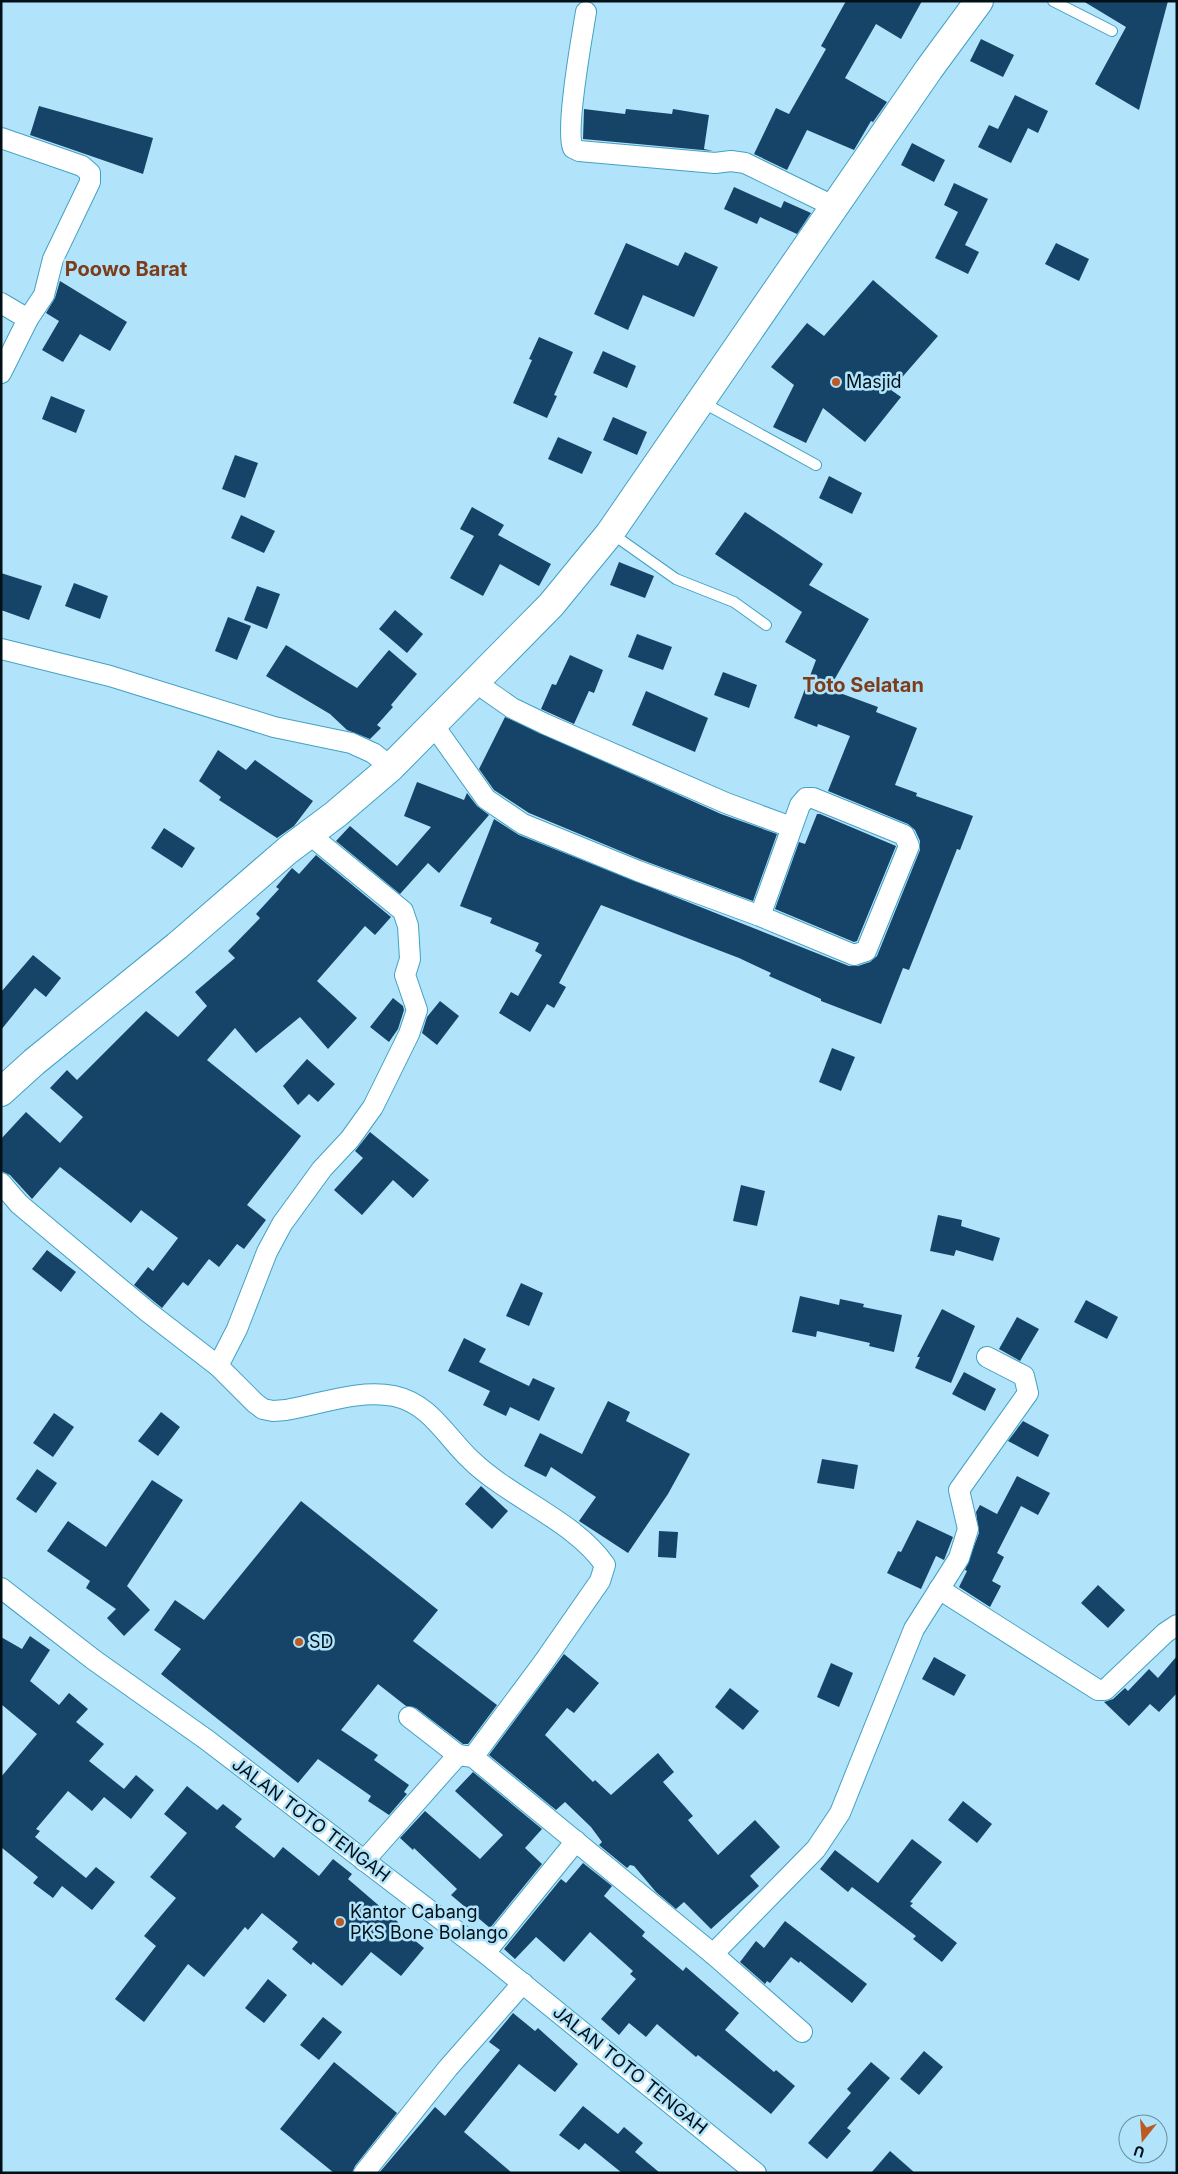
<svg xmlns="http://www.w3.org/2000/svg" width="1178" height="2174" font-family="Inter,sans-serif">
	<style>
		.building { fill: #164469 }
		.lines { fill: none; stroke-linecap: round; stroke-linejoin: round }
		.lane-casing { stroke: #42a1c4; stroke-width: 12 }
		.street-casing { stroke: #42a1c4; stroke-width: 22 }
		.secondary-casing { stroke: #42a1c4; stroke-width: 30 }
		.lane { stroke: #fff; stroke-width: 10 }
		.street { stroke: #fff; stroke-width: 20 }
		.secondary { stroke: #fff; stroke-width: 28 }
		.poi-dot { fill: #bd5a22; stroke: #b1e4fa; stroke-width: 2 }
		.labels { text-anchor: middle; stroke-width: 5; stroke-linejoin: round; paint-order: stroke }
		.poi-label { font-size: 18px; fill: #001018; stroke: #b1e4fa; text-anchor: start }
		.street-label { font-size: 18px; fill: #001018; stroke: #b1e4fa }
		.quarter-label { font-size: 20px; font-weight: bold; fill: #7d3d1b; stroke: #b1e4fa }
	</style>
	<rect width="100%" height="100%" fill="#b1e4fa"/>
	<!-- building -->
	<g class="building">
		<polygon points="846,1 922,1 901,39 876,24 845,78 887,102 873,122 871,121 854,150 807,130 787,170 754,154 776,108 789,114 826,49 821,46"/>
		<polygon points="1083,1 1168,1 1139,110 1095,84 1126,27"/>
		<polygon points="981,39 1014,55 1003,77 970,61"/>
		<polygon points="1015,95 1048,111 1038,133 1028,128 1011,163 978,147 989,125 998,129"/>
		<polygon points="39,106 153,138 143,174 30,135"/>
		<polygon points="584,109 625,114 626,109 672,114 673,109 709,115 704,149 713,151 583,139"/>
		<polygon points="912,143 945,160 934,182 901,165"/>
		<polygon points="954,183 988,199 965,245 979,252 968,274 935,258 958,212 944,205"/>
		<polygon points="734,187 781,208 784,201 811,213 797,234 760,217 757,224 724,209"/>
		<polygon points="626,243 678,266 685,252 718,267 694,317 643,295 628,330 594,314"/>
		<polygon points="1056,243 1089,259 1079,281 1045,264"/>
		<polygon points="873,280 938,336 891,390 901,397 865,442 823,408 806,443 773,427 794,385 771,367 807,323 824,336"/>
		<polygon points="60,281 127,322 110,351 80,334 63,362 42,350 59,321 46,313 55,298"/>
		<polygon points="539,337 573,352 554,395 557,396 547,418 513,403 532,360 529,359"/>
		<polygon points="603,351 636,366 627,388 593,373"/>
		<polygon points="51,396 85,410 76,433 42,419"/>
		<polygon points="613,417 647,432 637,455 603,440"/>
		<polygon points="558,437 592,452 582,474 548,459"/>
		<polygon points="235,455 258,463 245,498 222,489"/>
		<polygon points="829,476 862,493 852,514 819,498"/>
		<polygon points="472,507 504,525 498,535 551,564 539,586 500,564 483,596 450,578 474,536 460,529"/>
		<polygon points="745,512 823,564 809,585 869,619 829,689 878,707 876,712 917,728 895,785 917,793 916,796 973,816 960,850 957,849 909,970 903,968 881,1024 821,1001 821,999 769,976 771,973 739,958 601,905 559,983 566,987 554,1008 547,1004 530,1032 499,1013 511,992 518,996 542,955 535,951 539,943 490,923 492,918 460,906 494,819 519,835 849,966 858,966 870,962 877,956 920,850 920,841 915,830 908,824 828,791 850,736 818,724 817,727 794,718 816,660 785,642 802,612 715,554"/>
		<polygon points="241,515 275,531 264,553 231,538"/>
		<polygon points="619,562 654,576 645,598 610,585"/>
		<polygon points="1,573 42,586 29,620 1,610"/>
		<polygon points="74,583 108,596 100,619 65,606"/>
		<polygon points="257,586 280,594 267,629 244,620"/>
		<polygon points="395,610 423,634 407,653 379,629"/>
		<polygon points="228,617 251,626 237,660 215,651"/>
		<polygon points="637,634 672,647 663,670 628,657"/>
		<polygon points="286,645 357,688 389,650 417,674 391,705 393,707 377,725 381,728 370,739 347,730 330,714 266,676"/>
		<polygon points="570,655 603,670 594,693 589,691 574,724 541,709 552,684 556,685"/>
		<polygon points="723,672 757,685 749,708 714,695"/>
		<polygon points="646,691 708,718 695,752 632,725"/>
		<polygon points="505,717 721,814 777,834 753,901 642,860 529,813 494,790 479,769"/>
		<polygon points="218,750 246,770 255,760 313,801 294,826 277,838 219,800 221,797 199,781"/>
		<polygon points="417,782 464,800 467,793 477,806 489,815 439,873 428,863 400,894 336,841 350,826 397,866 431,827 404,816"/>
		<polygon points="817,814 820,814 896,846 857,941 854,942 775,909 799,842 805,844"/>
		<polygon points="164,828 195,848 182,868 151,848"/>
		<polygon points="316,855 391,917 375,935 365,926 317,981 357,1018 328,1049 300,1017 256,1053 235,1028 207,1060 301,1136 247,1205 266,1220 244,1249 237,1244 219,1267 209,1259 188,1286 183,1282 162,1308 134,1285 148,1267 153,1271 178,1238 141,1210 131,1223 60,1167 32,1199 10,1175 1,1171 1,1139 26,1112 60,1143 83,1117 50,1088 67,1070 77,1080 146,1011 178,1037 207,1006 195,992 235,958 228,951 260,918 256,914 279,889 276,887 292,868 299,874"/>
		<polygon points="33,955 61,978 46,997 35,988 1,1030 1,992"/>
		<polygon points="393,998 403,1006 404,1010 398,1029 389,1042 370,1027"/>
		<polygon points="440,1001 459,1016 437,1045 422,1033 427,1017"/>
		<polygon points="832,1048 855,1057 841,1091 819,1082"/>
		<polygon points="307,1059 335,1084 318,1102 309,1094 298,1105 283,1086"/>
		<polygon points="370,1132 429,1180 413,1198 393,1180 362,1215 334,1190 363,1158 355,1151"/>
		<polygon points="741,1185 765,1191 757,1226 733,1221"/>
		<polygon points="938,1215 962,1220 961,1226 1000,1238 993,1261 956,1250 954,1256 930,1251"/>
		<polygon points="47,1250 76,1272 61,1292 32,1269"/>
		<polygon points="521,1283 543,1293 529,1326 506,1316"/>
		<polygon points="800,1296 839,1305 840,1299 864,1304 863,1307 902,1315 894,1352 869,1346 870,1343 817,1331 816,1337 792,1332"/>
		<polygon points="1086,1300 1118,1317 1107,1339 1074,1322"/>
		<polygon points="942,1309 975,1326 951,1383 915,1368 920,1357 917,1357"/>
		<polygon points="1017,1317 1039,1329 1020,1361 999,1349"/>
		<polygon points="464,1338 486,1349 479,1362 529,1386 533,1378 555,1388 539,1421 510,1407 506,1416 483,1405 490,1391 448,1371"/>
		<polygon points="964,1372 996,1389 985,1411 952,1394"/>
		<polygon points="608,1401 630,1412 626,1421 690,1454 668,1494 628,1553 579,1521 596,1497 551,1467 546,1477 524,1466 540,1433 582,1454"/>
		<polygon points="161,1412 180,1427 158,1456 138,1441"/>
		<polygon points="54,1413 74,1427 53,1457 33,1443"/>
		<polygon points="1023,1421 1049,1435 1038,1457 1008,1441"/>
		<polygon points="822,1459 858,1465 854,1489 817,1483"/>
		<polygon points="37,1469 57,1483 36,1513 16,1499"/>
		<polygon points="1017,1476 1050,1493 1038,1515 1021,1506 997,1553 1004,1557 992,1581 1001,1586 990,1607 959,1587 967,1571 965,1570 979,1533 976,1512 980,1505 997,1514"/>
		<polygon points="152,1480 183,1500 127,1586 150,1610 124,1636 107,1618 116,1609 86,1588 90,1581 47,1551 68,1521 106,1547"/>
		<polygon points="481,1486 508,1511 492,1529 465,1504"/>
		<polygon points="301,1501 438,1610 413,1641 497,1705 468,1744 463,1744 416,1708 406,1706 378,1684 341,1730 378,1755 374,1760 409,1785 404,1792 407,1794 389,1815 368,1801 371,1796 318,1759 298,1783 161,1674 181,1649 154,1630 175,1600 204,1620"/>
		<polygon points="917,1520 953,1537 944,1560 936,1556 921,1589 887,1573 898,1551 901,1552"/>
		<polygon points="659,1531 678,1532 676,1558 658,1557"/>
		<polygon points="1098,1585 1125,1610 1108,1628 1081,1603"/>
		<polygon points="30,1636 50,1650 30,1681 59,1705 69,1693 88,1709 76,1722 104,1744 89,1761 124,1789 136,1775 154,1790 131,1819 104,1797 92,1811 68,1791 36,1829 40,1831 35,1837 86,1878 96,1867 115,1882 92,1910 62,1886 53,1898 33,1883 38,1877 1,1847 1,1777 37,1734 1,1704 1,1637 22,1649"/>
		<polygon points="564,1654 599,1683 574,1713 567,1708 545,1735 593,1782 595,1780 611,1795 658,1753 674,1772 663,1782 693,1816 688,1820 718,1855 755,1820 780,1847 750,1876 759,1886 711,1929 684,1902 676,1909 656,1892 634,1866 630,1865 627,1868 599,1845 602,1842 591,1827 565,1802 556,1810 489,1755"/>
		<polygon points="1177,1656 1177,1693 1159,1712 1150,1704 1129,1726 1104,1702 1113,1699 1125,1688 1128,1691 1149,1669 1158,1678"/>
		<polygon points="934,1657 966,1675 954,1696 922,1679"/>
		<polygon points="831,1663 853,1673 839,1707 817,1697"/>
		<polygon points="730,1688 759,1711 743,1730 715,1707"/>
		<polygon points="473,1772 542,1829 525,1848 542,1864 490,1928 451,1895 457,1889 414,1848 413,1850 400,1838 425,1811 480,1859 503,1835 455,1791"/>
		<polygon points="187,1786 217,1810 223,1804 242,1819 235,1827 274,1858 283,1847 319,1876 333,1859 352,1874 348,1879 398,1922 396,1925 424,1948 401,1976 371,1952 342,1986 313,1962 311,1965 292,1949 298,1942 262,1913 248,1930 245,1927 204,1977 188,1964 144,2022 115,1999 156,1946 144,1936 176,1898 150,1877 187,1833 164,1814"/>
		<polygon points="963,1801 992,1824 977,1843 948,1820"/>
		<polygon points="912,1839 942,1862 910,1902 913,1903 910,1906 957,1943 942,1962 913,1939 916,1936 852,1887 848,1892 820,1869 835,1850 878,1883"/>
		<polygon points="583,1863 612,1886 604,1896 645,1932 642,1936 683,1971 686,1967 739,2013 725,2030 774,2072 776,2070 795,2086 771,2114 698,2055 696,2057 657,2024 646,2037 629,2023 619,2035 601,2019 636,1979 630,1974 633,1971 590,1932 564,1962 536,1937 515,1959 504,1949 561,1879 566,1883"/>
		<polygon points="785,1921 867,1984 852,2003 800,1961 799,1963 791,1957 770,1983 767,1981 765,1984 740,1962 756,1941 764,1948"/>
		<polygon points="268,1979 287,1995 264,2023 245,2008"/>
		<polygon points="513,2013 535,2031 538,2028 578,2064 555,2092 519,2064 464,2132 512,2173 379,2173 435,2107 445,2116 500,2050 489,2042"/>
		<polygon points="323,2017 342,2032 319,2060 300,2045"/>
		<polygon points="924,2051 943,2067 919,2095 900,2079"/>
		<polygon points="334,2062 397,2113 355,2166 352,2173 334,2173 280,2129"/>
		<polygon points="871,2062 890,2078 847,2128 851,2131 827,2159 808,2143 851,2093 847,2089"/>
		<polygon points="583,2106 618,2134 624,2127 643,2143 635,2152 660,2173 622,2173 585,2143 579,2150 559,2135"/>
		<polygon points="890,2151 915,2173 871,2173"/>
	</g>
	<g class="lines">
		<defs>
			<g id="lane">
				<polyline points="1053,1 1112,31"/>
				<polyline points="702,402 816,465"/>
				<polyline points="611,533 676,579 734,602 766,625"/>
			</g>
			<g id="street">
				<path d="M586 12C582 36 565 131 573 148L579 151 715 163 731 161 745 163 835 207"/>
				<polyline points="1,138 82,166 90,173 90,182 53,259 44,295 28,319"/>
				<polyline points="1,303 28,319 1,373"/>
				<polyline points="1,649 110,676 274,727 351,743 373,753 391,767"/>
				<polyline points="475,682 512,708 545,724 726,803 791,827"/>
				<polyline points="432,723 486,799 523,824 638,871 760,916 800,805 806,798 813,798 904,835 909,846 866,951 854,955 760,916"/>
				<path d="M1 1183 19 1204 148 1312 218 1366 255 1403 263 1409 273 1411 286 1410C321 1404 359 1389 394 1396 431 1404 446 1437 471 1460 510 1498 575 1521 605 1565L600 1581 543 1663 473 1757"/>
				<polyline points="218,1366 237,1329 267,1252 282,1224 322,1169 350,1139 373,1107 409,1034 417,1010 405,975 410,959 408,926 403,911 309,834"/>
				<polyline points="1,1588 94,1660 207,1740 485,1953 756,2173"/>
				<polyline points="939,1589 1098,1690 1105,1690 1165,1633 1177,1625"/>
				<polyline points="409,1717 458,1755"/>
				<polyline points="364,1861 458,1755 473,1757 713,1954 802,2032"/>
				<polyline points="485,1953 576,1841"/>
				<polyline points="713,1954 816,1849 840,1813 914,1629 959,1558 968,1529 959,1490 1028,1393 1024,1376 987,1357"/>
				<polyline points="364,2173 448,2068 523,1983"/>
			</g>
			<polyline id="secondary" points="1,1092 34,1062 177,946 288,850 336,814 391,767 551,605 610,533 929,69 979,1"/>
		</defs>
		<!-- lane casing -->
		<use href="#lane" class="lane-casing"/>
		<!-- street casing -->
		<use href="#street" class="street-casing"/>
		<!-- secondary casing -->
		<use href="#secondary" class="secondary-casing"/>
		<!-- lane -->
		<use href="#lane" class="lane"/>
		<!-- street -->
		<use href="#street" class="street"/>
		<!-- secondary -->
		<use href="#secondary" class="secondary"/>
	</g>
	<!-- markers -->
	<g class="poi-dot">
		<circle cx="836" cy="382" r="5"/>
		<circle cx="299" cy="1642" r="5"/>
		<circle cx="340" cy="1922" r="5"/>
	</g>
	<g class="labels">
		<!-- poi labels -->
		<g class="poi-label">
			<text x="846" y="388">Masjid</text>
			<text x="309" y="1648">SD</text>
			<text x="350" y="1918">Kantor Cabang<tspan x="350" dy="21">PKS Bone Bolango</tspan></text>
		</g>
		<!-- street labels -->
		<g class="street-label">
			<text transform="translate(311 1820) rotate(37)" y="6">JALAN TOTO TENGAH</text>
			<text transform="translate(630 2070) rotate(39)" y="6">JALAN TOTO TENGAH</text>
		</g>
		<!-- quarter labels -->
		<g class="quarter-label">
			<text x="126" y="276">Poowo Barat</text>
			<text x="863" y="692">Toto Selatan</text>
		</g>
	</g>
	<!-- border -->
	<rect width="1178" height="2174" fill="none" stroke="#001018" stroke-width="5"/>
	<!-- north arrow -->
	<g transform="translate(1143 2139) rotate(197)"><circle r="24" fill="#b1e4fa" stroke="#6a8fa0"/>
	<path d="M0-4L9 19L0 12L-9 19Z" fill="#bd5a22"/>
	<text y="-8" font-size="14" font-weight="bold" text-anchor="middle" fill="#001018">U</text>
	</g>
</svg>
